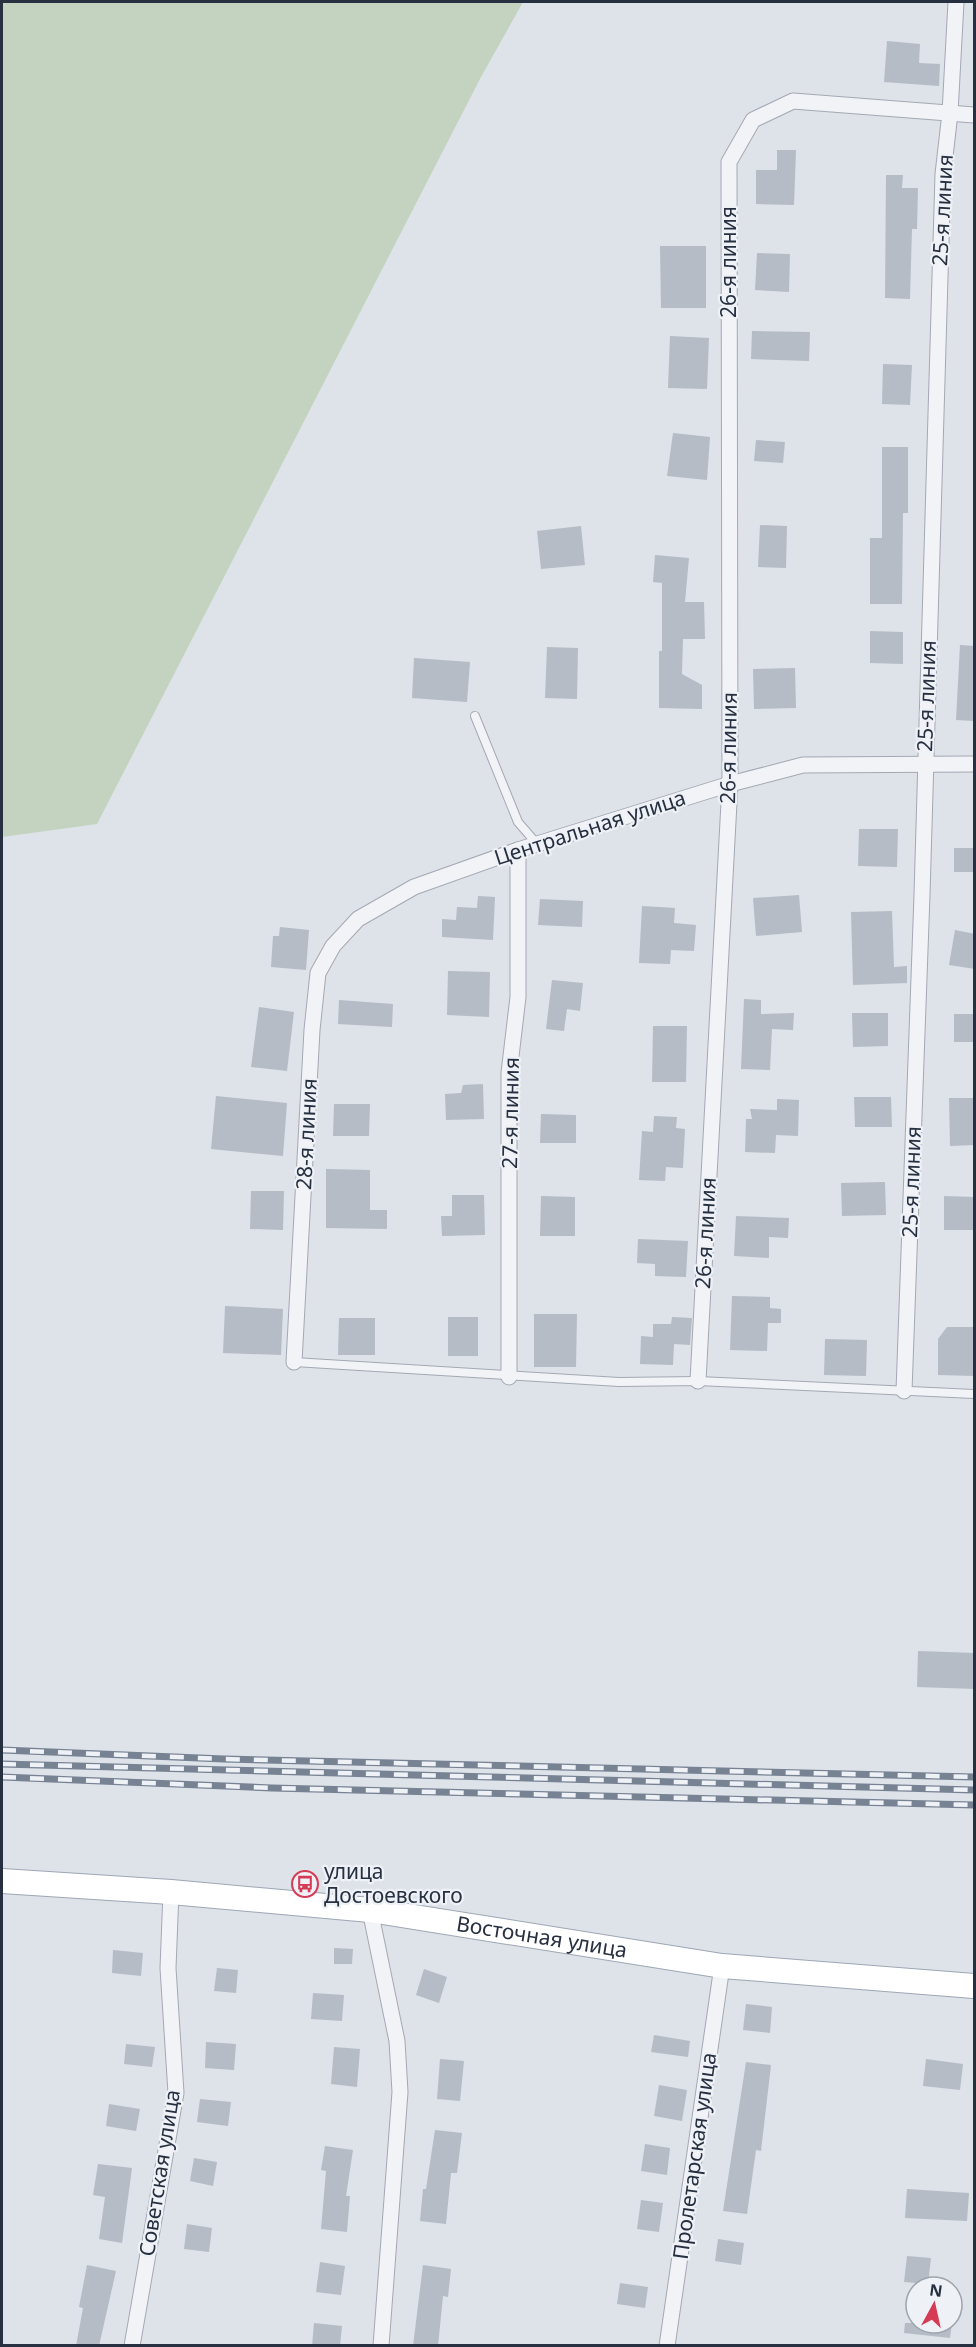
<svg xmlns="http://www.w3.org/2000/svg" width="976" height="2347" font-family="'Noto Sans',sans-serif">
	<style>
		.green { fill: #c4d3bf }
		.building { fill: #b5bcc6 }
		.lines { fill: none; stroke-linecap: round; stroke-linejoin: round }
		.lane-casing { stroke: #a3a9b3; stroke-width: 10 }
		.street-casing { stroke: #a3a9b3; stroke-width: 17 }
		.primary-casing { stroke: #9da7b5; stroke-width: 26 }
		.lane { stroke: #f1f3f7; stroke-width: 8 }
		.street { stroke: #f1f3f7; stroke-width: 15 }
		.primary { stroke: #fff; stroke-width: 24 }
		.rail-casing { stroke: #778293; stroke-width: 7 }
		.rail { stroke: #eef1f6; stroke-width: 4.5; stroke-dasharray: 14; stroke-linecap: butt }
		.labels { text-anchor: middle; stroke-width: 4.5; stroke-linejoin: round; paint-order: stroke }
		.street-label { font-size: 21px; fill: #263040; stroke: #eef1f6 }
		.poi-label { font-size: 21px; fill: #263040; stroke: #eef1f6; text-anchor: start }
	</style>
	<rect width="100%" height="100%" fill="#dee2e9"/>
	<!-- green -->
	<polygon class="green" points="2,2 523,2 481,77 97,824 2,837"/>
	<!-- building -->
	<g class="building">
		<polygon points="887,41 920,44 919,63 940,64 939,86 884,82"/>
		<polygon points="777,150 796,150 794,205 756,204 756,170 777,170"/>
		<polygon points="886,175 903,175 902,188 918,188 917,229 912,229 910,299 885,298"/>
		<polygon points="660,246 706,246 706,308 661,308"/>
		<polygon points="757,253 790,254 789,292 755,290"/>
		<polygon points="752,331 810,332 809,361 751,359"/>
		<polygon points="670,336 709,338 707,389 668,388"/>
		<polygon points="883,364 912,365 910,405 882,404"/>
		<polygon points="673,433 710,437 707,480 667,476"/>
		<polygon points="756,440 785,442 783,463 754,461"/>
		<polygon points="882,447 908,447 908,513 903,513 902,604 870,604 870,538 882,538"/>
		<polygon points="760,525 787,526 786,568 758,567"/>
		<polygon points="581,526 585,565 541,569 537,531"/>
		<polygon points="655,555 689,558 685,602 704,602 705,639 683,639 682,674 702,685 702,709 659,708 659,651 662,651 662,583 653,582"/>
		<polygon points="870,631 903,632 903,664 870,663"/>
		<polygon points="960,645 975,646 975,721 956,720"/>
		<polygon points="547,647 578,648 577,699 545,698"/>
		<polygon points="414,658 470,662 467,702 412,698"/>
		<polygon points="795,668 796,708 754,709 753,669"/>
		<polygon points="859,829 898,829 897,867 858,866"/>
		<rect x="954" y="848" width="21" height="24"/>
		<polygon points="799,895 802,932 756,936 753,898"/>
		<polygon points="478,896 495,897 493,940 442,937 442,919 456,920 457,907 477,908"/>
		<polygon points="540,899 583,901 582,927 538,925"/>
		<polygon points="642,906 675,908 674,923 696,925 694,951 671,950 670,964 639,963"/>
		<polygon points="892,911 894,967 907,966 907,983 853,985 851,912"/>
		<polygon points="280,927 309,930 306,970 271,967 273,936 279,936"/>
		<polygon points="955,930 975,934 975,969 949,965"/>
		<polygon points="448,971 490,972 489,1017 447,1015"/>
		<polygon points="552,980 583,983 580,1011 567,1009 564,1031 546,1029"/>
		<polygon points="744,999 761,1000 761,1014 794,1013 793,1030 772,1029 770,1070 741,1069"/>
		<polygon points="339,1000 393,1004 392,1027 338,1024"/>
		<polygon points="259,1007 294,1012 287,1071 251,1067"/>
		<polygon points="852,1013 888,1013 888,1046 853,1047"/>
		<rect x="954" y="1014" width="21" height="28"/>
		<polygon points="653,1026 687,1026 686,1082 652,1082"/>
		<polygon points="483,1084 484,1119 446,1120 445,1094 461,1093 463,1085"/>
		<polygon points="216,1096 287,1103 283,1156 211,1149"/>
		<polygon points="854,1097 891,1097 892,1127 855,1127"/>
		<polygon points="949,1098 975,1098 975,1145 950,1146"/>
		<polygon points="777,1099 799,1100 798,1136 776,1135 775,1153 745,1152 746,1119 752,1119 750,1109 777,1110"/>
		<polygon points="334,1104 370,1104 369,1136 333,1136"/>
		<polygon points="541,1114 576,1115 576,1143 540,1143"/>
		<polygon points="654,1116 677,1117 676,1128 685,1129 683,1168 666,1167 665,1181 639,1180 642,1131 653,1132"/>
		<polygon points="326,1169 370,1170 370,1210 387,1210 387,1229 326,1228"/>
		<polygon points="885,1182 886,1215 842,1216 841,1183"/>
		<polygon points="251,1191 284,1191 283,1230 250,1229"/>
		<polygon points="452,1195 484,1195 485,1235 442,1236 441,1216 452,1216"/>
		<polygon points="541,1196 575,1197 575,1236 540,1236"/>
		<polygon points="944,1196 975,1197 975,1230 944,1230"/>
		<polygon points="736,1216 789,1218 788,1238 769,1237 769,1258 734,1256"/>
		<polygon points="638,1239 688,1241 686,1277 655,1276 655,1264 637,1263"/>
		<polygon points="732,1296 770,1297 770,1308 781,1309 781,1323 768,1323 767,1351 730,1350"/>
		<polygon points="225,1306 283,1309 281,1355 223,1353"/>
		<polygon points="534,1314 577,1314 576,1367 534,1367"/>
		<rect x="448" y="1317" width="30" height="39"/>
		<polygon points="672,1317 692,1318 690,1345 674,1344 673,1365 640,1364 641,1336 653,1337 653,1324 671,1324"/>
		<polygon points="339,1318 375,1318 375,1355 338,1355"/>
		<polygon points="947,1327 975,1327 975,1376 938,1375 938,1339"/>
		<polygon points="825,1339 867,1340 866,1376 824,1375"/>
		<polygon points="918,1651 975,1653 975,1689 917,1687"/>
		<polygon points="334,1948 353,1949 352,1964 334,1964"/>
		<polygon points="113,1950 143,1953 141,1976 112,1973"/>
		<polygon points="217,1968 238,1970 236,1993 214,1991"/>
		<polygon points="424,1969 447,1977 439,2003 416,1995"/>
		<polygon points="313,1993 344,1995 342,2021 311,2019"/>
		<polygon points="746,2004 772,2007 770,2033 743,2030"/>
		<polygon points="654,2035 690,2041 688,2057 651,2052"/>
		<polygon points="206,2042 236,2044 234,2070 205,2068"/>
		<polygon points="126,2044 155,2047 152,2067 124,2064"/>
		<polygon points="334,2047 360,2049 357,2087 331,2084"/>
		<polygon points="440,2059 464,2061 460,2101 437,2099"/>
		<polygon points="926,2059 963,2064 960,2090 923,2086"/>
		<polygon points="746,2062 771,2065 761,2151 756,2150 747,2214 723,2211"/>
		<polygon points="659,2085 687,2090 682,2121 654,2116"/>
		<polygon points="200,2099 231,2102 228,2126 197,2122"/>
		<polygon points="109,2104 140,2109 136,2131 106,2126"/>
		<polygon points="435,2130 462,2133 457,2173 451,2173 446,2224 420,2221 423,2189 426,2189"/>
		<polygon points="645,2144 670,2148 667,2175 641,2171"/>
		<polygon points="325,2146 353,2150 346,2196 350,2196 347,2232 321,2229 326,2171 321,2170"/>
		<polygon points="194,2158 217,2162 213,2186 190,2181"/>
		<polygon points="98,2164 132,2168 122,2243 99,2239 105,2197 93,2195"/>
		<polygon points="907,2189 969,2193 967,2221 905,2218"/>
		<polygon points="641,2200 663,2203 659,2232 637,2229"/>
		<polygon points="187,2224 212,2228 209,2252 184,2249"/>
		<polygon points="718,2239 744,2243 741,2265 715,2261"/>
		<polygon points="907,2256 931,2258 928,2284 904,2282"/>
		<polygon points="320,2262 345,2266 341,2295 316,2292"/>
		<polygon points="87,2265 116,2271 99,2346 76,2346 83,2308 79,2307"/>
		<polygon points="423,2265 451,2269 448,2297 443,2296 438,2346 413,2346"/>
		<polygon points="620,2283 648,2287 645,2308 617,2304"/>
		<polygon points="314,2323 342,2326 340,2346 312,2346"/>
		<polygon points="905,2323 952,2323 950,2338 904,2333"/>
	</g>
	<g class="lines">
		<defs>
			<g id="lane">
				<polyline points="475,716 518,822 537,844"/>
				<polyline points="294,1362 619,1382 698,1381 974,1394"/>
			</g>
			<g id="street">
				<polyline points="294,1362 312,1030 318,973 333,946 358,919 414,887 518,850 730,784 803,765 974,764"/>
				<polyline points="509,1377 509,1073 518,997 518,850"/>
				<polyline points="698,1381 730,784 729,162 753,120 793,101 974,115"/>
				<polyline points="904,1391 922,895 943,174 950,113 956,2"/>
				<polyline points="370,1910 397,2041 400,2092 381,2346"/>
				<polyline points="132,2346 176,2093 168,1968 171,1892"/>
				<polyline points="667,2346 722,1966"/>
			</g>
			<g id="primary">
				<path id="s1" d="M2 1881 171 1892 370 1910 722 1966 974 1986"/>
			</g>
		</defs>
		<!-- lane casing -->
		<use href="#lane" class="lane-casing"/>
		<!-- street casing -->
		<use href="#street" class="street-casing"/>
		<!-- primary casing -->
		<use href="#primary" class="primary-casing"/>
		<!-- lane -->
		<use href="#lane" class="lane"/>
		<!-- street -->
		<use href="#street" class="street"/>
		<!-- primary -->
		<use href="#primary" class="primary"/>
		<defs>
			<g id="rail">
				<polyline points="2,1750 224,1759 974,1777"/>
				<polyline points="2,1764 974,1790"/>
				<polyline points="2,1777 272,1788 974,1805"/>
			</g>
		</defs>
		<!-- rail casing -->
		<use href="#rail" class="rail-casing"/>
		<!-- rail -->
		<use href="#rail" class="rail"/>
	</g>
	<!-- icons -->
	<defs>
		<symbol id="bus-ring" viewBox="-11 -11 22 22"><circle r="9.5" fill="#eef1f6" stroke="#d53b55" stroke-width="1.5"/><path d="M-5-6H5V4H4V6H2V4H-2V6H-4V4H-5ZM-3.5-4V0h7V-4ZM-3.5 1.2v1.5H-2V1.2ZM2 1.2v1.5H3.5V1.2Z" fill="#d53b55"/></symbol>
	</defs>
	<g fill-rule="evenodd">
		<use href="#bus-ring" x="290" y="1869" width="30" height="30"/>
	</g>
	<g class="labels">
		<!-- street labels -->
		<g class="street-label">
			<text transform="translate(943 210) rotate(-87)" y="7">25-я линия</text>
			<text transform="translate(729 262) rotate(-90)" y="7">26-я линия</text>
			<text transform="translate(927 696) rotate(-88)" y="7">25-я линия</text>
			<text transform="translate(729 748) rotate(-89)" y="7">26-я линия</text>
			<text transform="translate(590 828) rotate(-18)" y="7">Центральная улица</text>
			<text transform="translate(511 1113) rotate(-89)" y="7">27-я линия</text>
			<text transform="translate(307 1134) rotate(-87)" y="7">28-я линия</text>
			<text transform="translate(912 1182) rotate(-88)" y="7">25-я линия</text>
			<text transform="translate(706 1233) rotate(-87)" y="7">26-я линия</text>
			<text dy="7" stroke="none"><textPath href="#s1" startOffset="543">Восточная улица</textPath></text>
			<text transform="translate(695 2156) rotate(-82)" y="7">Пролетарская улица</text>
			<text transform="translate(160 2173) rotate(-81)" y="7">Советская улица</text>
		</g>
		<!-- poi labels -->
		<g class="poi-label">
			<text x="324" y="1879">улица<tspan x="324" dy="24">Достоевского</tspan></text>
		</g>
	</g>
	<!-- border -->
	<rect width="976" height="2347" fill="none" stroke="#263040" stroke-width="6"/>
	<!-- north arrow -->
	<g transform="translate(934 2305) rotate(8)"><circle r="28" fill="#eef1f6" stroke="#9ea4ad" stroke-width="1.5"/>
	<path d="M0-4.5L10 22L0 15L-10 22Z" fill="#d53b55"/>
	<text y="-9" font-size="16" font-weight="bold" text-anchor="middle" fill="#263040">N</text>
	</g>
</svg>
